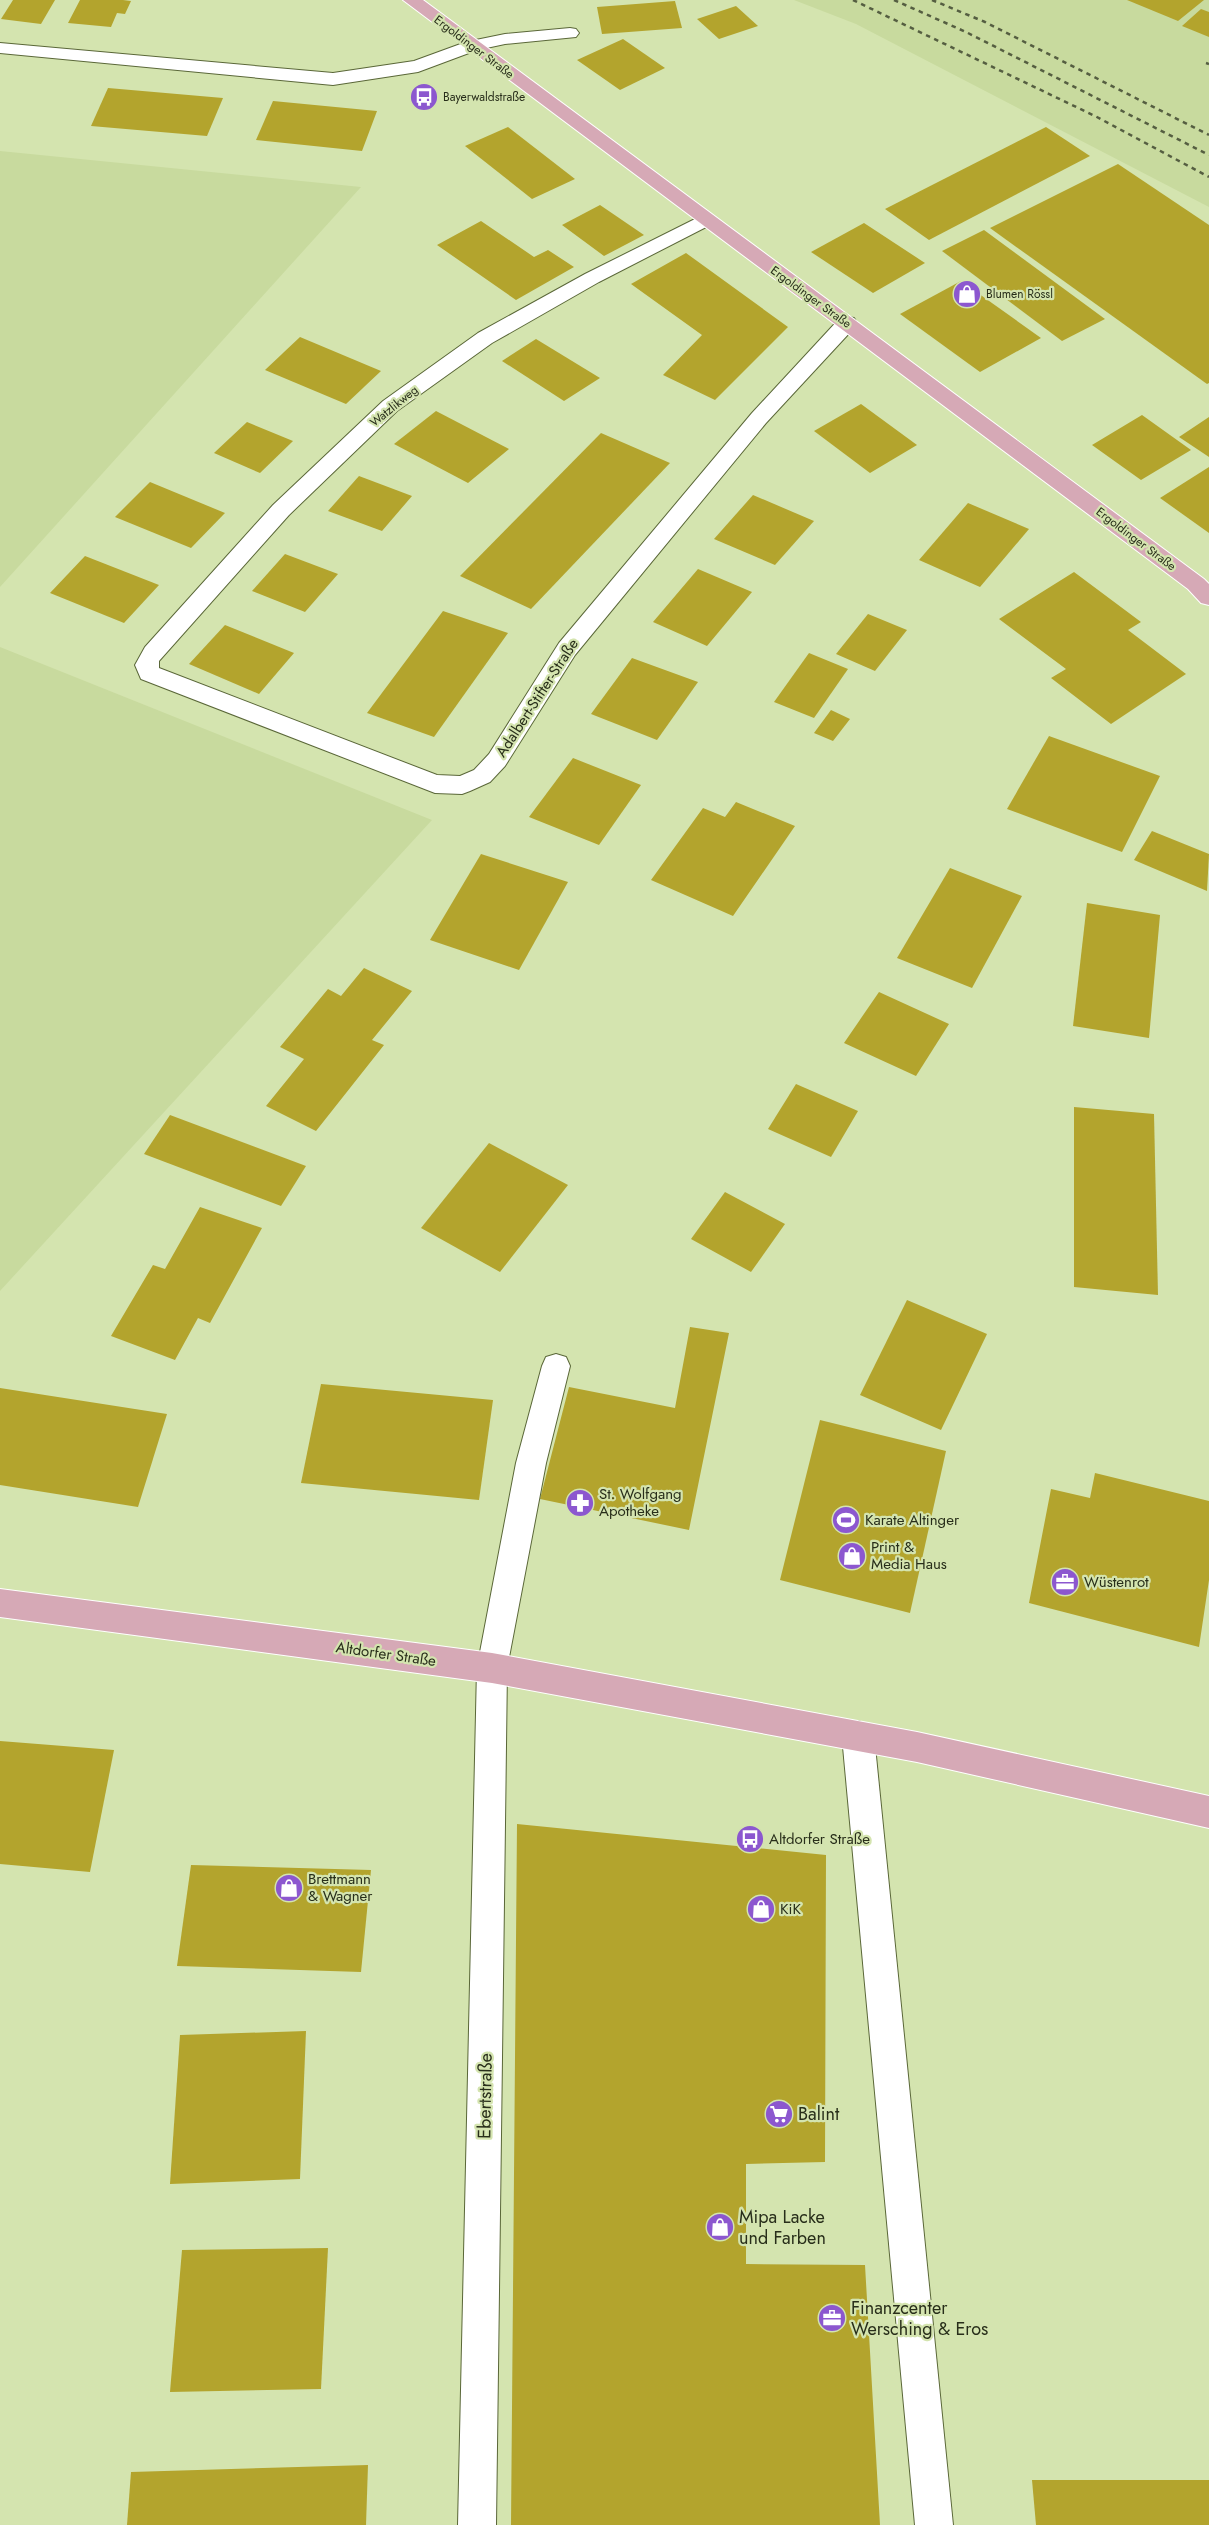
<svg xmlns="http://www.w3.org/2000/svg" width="1209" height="2525" font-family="Jost,sans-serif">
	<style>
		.built { fill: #c8da9e }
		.building { fill: #b3a42d }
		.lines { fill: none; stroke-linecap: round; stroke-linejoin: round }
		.minor-casing { stroke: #5a6738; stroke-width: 2 }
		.major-casing { stroke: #fff; stroke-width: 2 }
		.minor { fill: #fff; fill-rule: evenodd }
		.major { fill: #d6a9b6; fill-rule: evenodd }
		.rail { stroke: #555e41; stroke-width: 2.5; stroke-dasharray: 4.5 4.5; stroke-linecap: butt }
		.labels { text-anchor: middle; stroke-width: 4.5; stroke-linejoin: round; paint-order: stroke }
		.far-street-label { font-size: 12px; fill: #282e1a; stroke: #d4e4af }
		.far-poi-label { font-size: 12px; fill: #282e1a; stroke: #d4e4af; text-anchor: start }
		.street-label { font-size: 15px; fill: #282e1a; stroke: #d4e4af }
		.poi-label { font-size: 15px; fill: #282e1a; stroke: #d4e4af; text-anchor: start }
		.near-street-label { font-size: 18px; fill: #282e1a; stroke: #d4e4af }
		.near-poi-label { font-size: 18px; fill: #282e1a; stroke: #d4e4af; text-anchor: start }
	</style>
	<rect width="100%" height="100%" fill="#d4e4af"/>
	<!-- built -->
	<g class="built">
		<polygon points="794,0 1209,0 1209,207 856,24"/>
		<polygon points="0,151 361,187 0,587"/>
		<polygon points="0,647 432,820 0,1291"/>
	</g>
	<!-- building -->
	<g class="building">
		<polygon points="13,0 55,0 41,24 1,19"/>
		<polygon points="80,0 123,0 131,1 125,14 117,13 111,27 68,23"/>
		<polygon points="1127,0 1204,0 1178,21"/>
		<polygon points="675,1 682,28 602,34 597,7"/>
		<polygon points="736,6 758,26 719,39 697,19"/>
		<polygon points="1201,9 1209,12 1209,37 1182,26"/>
		<polygon points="623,39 665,68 620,90 577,60"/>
		<polygon points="108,88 223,98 207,136 91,126"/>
		<polygon points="273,101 377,111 362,151 256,140"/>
		<polygon points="508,127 575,179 532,199 465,146"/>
		<polygon points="1046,127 1090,156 929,240 885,209"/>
		<polygon points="1118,164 1209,225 1209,383 1207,384 990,228"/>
		<polygon points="600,205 644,235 604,256 562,225"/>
		<polygon points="481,221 534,257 548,250 574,267 516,300 437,245"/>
		<polygon points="864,223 925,263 873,293 811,252"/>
		<polygon points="984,230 1105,319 1062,341 942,251"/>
		<polygon points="686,253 788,327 715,400 663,375 702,335 631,284"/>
		<polygon points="961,281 1041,338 980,372 900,314"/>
		<polygon points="300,337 381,371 346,404 265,370"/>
		<polygon points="536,339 600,378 564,401 502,361"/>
		<polygon points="861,404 917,445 870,473 814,431"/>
		<polygon points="436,411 509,449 468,483 394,444"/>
		<polygon points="1142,415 1191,450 1141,480 1092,445"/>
		<polygon points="1209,417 1209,457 1179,437"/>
		<polygon points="247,422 293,441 260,473 214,453"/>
		<polygon points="601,433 670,463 531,609 460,576"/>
		<polygon points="1209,467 1209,533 1160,498"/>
		<polygon points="359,476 412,496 382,531 328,511"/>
		<polygon points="150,482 225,513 191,548 115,517"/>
		<polygon points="753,495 814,521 775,565 714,539"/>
		<polygon points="968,503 1029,529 980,587 919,560"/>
		<polygon points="285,554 338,574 305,612 252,591"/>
		<polygon points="85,556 159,585 124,623 50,593"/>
		<polygon points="698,569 752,592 707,646 653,622"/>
		<polygon points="1074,572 1141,622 1128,630 1186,674 1111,724 1051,678 1066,669 999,619"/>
		<polygon points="443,611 508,633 434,737 367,713"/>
		<polygon points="868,614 907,630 875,671 836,654"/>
		<polygon points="225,625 294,653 259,694 189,664"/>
		<polygon points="809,653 848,669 814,718 774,702"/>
		<polygon points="632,658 698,682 657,740 591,714"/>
		<polygon points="831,710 850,719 833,741 814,733"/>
		<polygon points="1049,736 1160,776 1122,852 1007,809"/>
		<polygon points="573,758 641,785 599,845 529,817"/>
		<polygon points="736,802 795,826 733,916 651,880 703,808 725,817"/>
		<polygon points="1152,831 1209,854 1207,891 1134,860"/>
		<polygon points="481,854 568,882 519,970 430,940"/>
		<polygon points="950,868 1022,896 972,988 897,958"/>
		<polygon points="1087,903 1160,915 1149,1038 1073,1026"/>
		<polygon points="364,968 412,991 372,1040 384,1045 316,1131 266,1106 304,1059 280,1047 328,989 341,996"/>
		<polygon points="879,992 949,1024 916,1076 844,1043"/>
		<polygon points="796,1084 858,1111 831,1157 768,1129"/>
		<polygon points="1074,1107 1154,1114 1158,1295 1074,1287"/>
		<polygon points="170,1115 306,1166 281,1206 144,1154"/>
		<polygon points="489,1143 568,1185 500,1272 421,1228"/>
		<polygon points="725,1192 785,1224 751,1272 691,1239"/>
		<polygon points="200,1207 262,1228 210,1323 198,1318 175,1360 111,1336 153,1265 165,1269"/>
		<polygon points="907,1300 987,1334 941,1430 860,1395"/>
		<polygon points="690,1327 729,1333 689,1530 540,1499 569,1387 675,1408"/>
		<polygon points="321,1384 493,1400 479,1500 301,1483"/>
		<polygon points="0,1388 167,1414 138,1507 0,1485"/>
		<polygon points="820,1420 946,1451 910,1613 780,1580"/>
		<polygon points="1095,1473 1209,1501 1209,1580 1199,1647 1029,1603 1051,1489 1090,1498"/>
		<polygon points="0,1741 114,1750 90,1872 0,1864"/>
		<polygon points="517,1824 826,1855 825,2162 746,2164 746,2264 865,2265 880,2525 511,2525"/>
		<polygon points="191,1865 371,1870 361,1972 177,1966"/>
		<polygon points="306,2031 300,2179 170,2184 180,2035"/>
		<polygon points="328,2248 321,2389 170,2392 182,2250"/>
		<polygon points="368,2465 366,2525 127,2525 131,2472"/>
		<polygon points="1032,2480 1209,2480 1209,2525 1036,2525"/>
	</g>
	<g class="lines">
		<defs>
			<g id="minor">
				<polygon points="570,28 576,29 579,33 576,37 505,44 477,50 418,72 333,85 0,53 0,43 333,73 414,61 466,42 505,34"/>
				<polygon points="705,214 712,216 715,220 712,224 599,282 492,343 397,411 289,515 159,661 159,668 437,775 460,776 474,770 489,754 559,643 752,413 840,318 847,317 854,318 857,323 854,328 766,423 575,655 505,766 490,782 470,791 462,794 435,793 141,679 135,665 145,647 273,505 383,401 478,333 585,274"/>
				<polygon points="556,1354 566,1357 570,1366 546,1463 507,1668 496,2525 458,2525 477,1668 516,1463 542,1366 546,1357"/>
				<polygon points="858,1721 869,1725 874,1736 953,2525 915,2525 842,1736 847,1725"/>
			</g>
			<g id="major">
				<polygon points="403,0 423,0 1204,579 1209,584 1209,605 1201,603 1188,589"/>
				<polygon points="0,1589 492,1653 917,1732 1209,1796 1209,1828 917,1762 492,1683 0,1617"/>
			</g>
		</defs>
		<!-- minor casing -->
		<use href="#minor" class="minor-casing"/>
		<!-- major casing -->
		<use href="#major" class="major-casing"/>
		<!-- minor -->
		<use href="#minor" class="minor"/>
		<!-- major -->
		<use href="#major" class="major"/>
		<!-- rail -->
		<g class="rail">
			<polyline points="853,0 1095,116 1209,177"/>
			<polyline points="894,0 966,32 1209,155"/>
			<polyline points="932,0 985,22 1209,135"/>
			<polyline points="1206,63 1209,64"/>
		</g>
	</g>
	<!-- icons -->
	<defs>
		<symbol id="bus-disc" viewBox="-11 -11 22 22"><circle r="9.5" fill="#8c57cf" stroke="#d4e4af"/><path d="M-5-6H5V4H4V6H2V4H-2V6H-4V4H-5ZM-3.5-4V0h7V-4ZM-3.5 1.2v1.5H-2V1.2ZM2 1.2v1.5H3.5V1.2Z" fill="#fff"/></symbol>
		<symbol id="shop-disc" viewBox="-11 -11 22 22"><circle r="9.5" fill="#8c57cf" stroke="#d4e4af"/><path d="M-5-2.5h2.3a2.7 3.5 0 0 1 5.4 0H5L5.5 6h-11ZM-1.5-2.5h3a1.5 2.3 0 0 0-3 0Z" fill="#fff"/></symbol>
		<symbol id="pharmacy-disc" viewBox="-11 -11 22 22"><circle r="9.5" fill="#8c57cf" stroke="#d4e4af"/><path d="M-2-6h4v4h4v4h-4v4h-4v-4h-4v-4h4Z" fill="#fff"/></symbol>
		<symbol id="stadium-disc" viewBox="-11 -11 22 22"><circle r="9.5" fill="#8c57cf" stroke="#d4e4af"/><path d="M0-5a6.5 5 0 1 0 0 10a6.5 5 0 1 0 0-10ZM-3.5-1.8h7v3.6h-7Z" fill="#fff"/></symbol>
		<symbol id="office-disc" viewBox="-11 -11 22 22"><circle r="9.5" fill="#8c57cf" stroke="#d4e4af"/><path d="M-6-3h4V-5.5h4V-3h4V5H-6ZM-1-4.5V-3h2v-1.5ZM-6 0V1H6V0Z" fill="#fff"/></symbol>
		<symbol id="supermarket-disc" viewBox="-11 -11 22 22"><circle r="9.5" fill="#8c57cf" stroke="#d4e4af"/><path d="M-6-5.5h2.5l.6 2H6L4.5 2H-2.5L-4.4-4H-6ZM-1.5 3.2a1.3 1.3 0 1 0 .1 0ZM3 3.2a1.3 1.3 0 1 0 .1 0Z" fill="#fff"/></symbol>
	</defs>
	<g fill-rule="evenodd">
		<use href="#bus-disc" x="408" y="81" width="32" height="32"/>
		<use href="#shop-disc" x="951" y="278" width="32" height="32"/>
		<use href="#pharmacy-disc" x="564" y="1487" width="32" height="32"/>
		<use href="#stadium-disc" x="830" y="1504" width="32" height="32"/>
		<use href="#shop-disc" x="836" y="1540" width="32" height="32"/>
		<use href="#office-disc" x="1049" y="1566" width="32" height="32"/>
		<use href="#bus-disc" x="734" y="1823" width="32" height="32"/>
		<use href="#shop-disc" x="273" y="1872" width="32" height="32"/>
		<use href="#shop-disc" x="745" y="1893" width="32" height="32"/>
		<use href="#supermarket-disc" x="763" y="2098" width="32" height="32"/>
		<use href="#shop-disc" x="704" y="2211" width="32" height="32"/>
		<use href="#office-disc" x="816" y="2302" width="32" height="32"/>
	</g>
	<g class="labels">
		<!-- far-street labels -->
		<g class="far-street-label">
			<text transform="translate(474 47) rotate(37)" y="4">Ergoldinger Straße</text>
			<text transform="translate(811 297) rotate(36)" y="4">Ergoldinger Straße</text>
			<text transform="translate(394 406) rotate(-39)" y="4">Watzlikweg</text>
			<text transform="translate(1136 539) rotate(37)" y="4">Ergoldinger Straße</text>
		</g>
		<!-- far-poi labels -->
		<g class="far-poi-label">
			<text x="443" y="101">Bayerwaldstraße</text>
			<text x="986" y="298">Blumen Rössl</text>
		</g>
		<!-- street labels -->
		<g class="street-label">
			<text transform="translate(537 698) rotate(-57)" y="5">Adalbert-Stifter-Straße</text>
			<text transform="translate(386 1654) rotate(8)" y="5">Altdorfer Straße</text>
		</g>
		<!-- poi labels -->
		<g class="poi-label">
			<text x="599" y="1499">St. Wolfgang<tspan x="599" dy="17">Apotheke</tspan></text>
			<text x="865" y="1525">Karate Altinger</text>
			<text x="871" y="1552">Print &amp;<tspan x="871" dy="17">Media Haus</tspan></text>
			<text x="1084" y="1587">Wüstenrot</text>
			<text x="769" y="1844">Altdorfer Straße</text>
			<text x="308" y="1884">Brettmann<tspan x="308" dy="17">&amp; Wagner</tspan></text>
			<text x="780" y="1914">KiK</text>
		</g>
		<!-- near-street labels -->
		<g class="near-street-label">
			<text transform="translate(485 2096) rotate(-89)" y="6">Ebertstraße</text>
		</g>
		<!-- near-poi labels -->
		<g class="near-poi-label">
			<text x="798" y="2120">Balint</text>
			<text x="739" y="2223">Mipa Lacke<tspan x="739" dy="21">und Farben</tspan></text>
			<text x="851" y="2314">Finanzcenter<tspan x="851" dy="21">Wersching &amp; Eros</tspan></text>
		</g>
	</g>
</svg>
